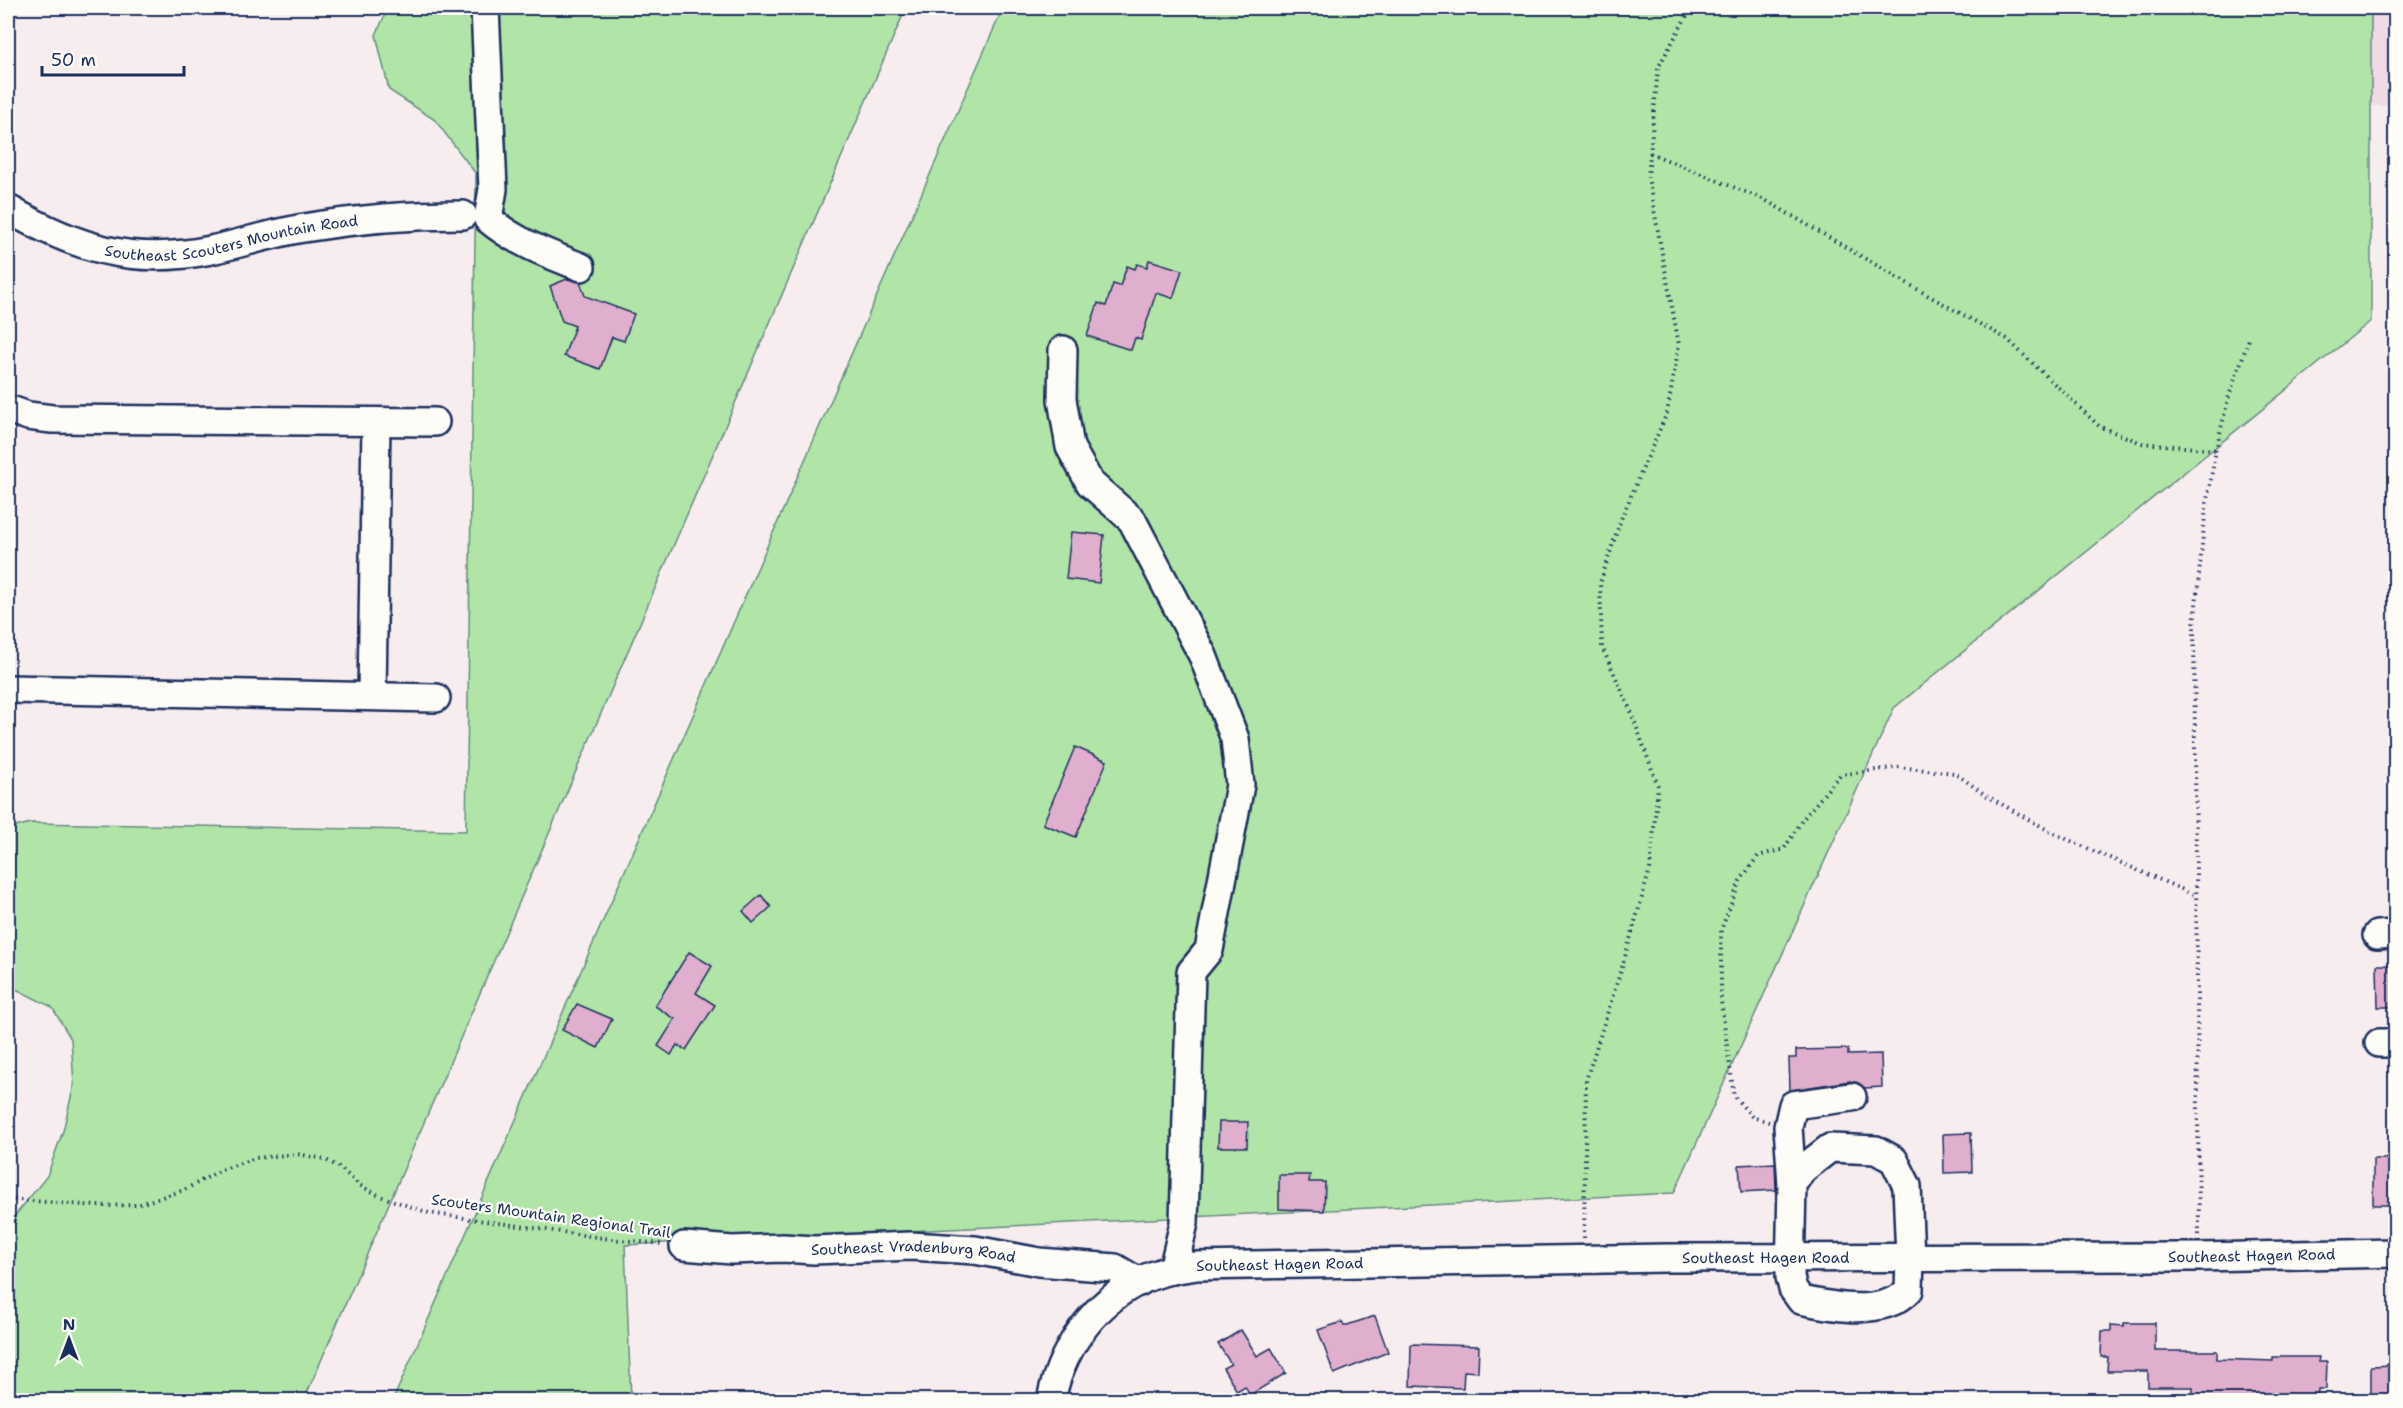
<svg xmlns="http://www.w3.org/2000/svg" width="2403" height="1408" font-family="'Shantell Sans',sans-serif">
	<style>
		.built { fill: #f0dae5 }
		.green { fill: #b0e5a7; stroke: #668a82; stroke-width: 1.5 }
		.building { fill: #e0afce; stroke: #1b2f5e; stroke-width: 1.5 }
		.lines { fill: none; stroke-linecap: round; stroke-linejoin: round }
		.minor-casing { stroke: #1b2f5e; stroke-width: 32 }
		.path { stroke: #1b2f5e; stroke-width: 4; stroke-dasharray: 1.5 4.5; stroke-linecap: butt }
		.minor { stroke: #fdfcf7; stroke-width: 27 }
		.labels { text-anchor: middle; stroke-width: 4.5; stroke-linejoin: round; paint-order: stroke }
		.street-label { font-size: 15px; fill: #1b2f5e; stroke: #fdfcf7 }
	</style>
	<rect width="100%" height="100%" fill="#f7edef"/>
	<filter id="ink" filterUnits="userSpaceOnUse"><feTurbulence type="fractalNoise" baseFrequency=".0167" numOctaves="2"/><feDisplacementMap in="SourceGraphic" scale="12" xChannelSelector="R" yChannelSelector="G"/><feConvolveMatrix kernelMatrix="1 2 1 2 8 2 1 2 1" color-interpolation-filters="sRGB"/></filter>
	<g filter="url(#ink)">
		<!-- built -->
		<rect class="built" x="2371" y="8" width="24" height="98"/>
		<!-- green -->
		<g class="green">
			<polygon points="388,8 906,8 304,1400 8,1400 8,1218 13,1218 47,1176 63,1131 74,1085 71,1039 52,1007 16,989 8,988 8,829 30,823 466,831 476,174 435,120 389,90 376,35"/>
			<polygon points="1003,8 2371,8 2371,321 1894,708 1674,1193 625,1245 631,1400 393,1400"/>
		</g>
		<!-- building -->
		<g class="building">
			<polygon points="1149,260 1182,270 1173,298 1156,293 1141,340 1135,338 1131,350 1087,336 1098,303 1106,306 1113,284 1120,286 1127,266 1135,269 1137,264 1147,267"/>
			<polygon points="567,279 580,282 585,296 634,314 624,341 612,337 600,369 564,356 575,326 562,321 550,286"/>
			<polygon points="1071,532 1104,535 1099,583 1066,579"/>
			<polygon points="1075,747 1107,761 1076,837 1043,824"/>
			<polygon points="761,895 771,907 753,923 743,911"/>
			<polygon points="689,952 712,966 696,993 715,1005 686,1050 677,1045 671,1055 658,1046 675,1019 655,1006"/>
			<polygon points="2377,965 2396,965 2396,1007 2378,1007"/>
			<polygon points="577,1004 612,1019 598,1048 562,1030"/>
			<polygon points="1848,1049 1848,1055 1881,1054 1882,1087 1865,1088 1858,1083 1850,1081 1790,1090 1789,1058 1796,1058 1796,1050"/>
			<polygon points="1219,1122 1248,1122 1247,1147 1218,1147"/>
			<polygon points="1971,1133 1972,1172 1944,1173 1943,1134"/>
			<rect x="2373" y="1159" width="23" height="46"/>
			<polygon points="1775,1163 1776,1190 1741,1192 1739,1165"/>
			<polygon points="1279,1175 1310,1175 1309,1182 1325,1182 1324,1211 1279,1209"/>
			<polygon points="1375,1316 1388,1352 1334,1374 1318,1330 1342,1322 1344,1326"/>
			<polygon points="2124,1323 2155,1323 2155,1351 2217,1351 2217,1359 2273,1361 2273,1357 2319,1357 2318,1362 2327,1362 2326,1389 2318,1389 2317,1400 2203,1401 2193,1400 2193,1387 2148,1387 2148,1371 2107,1371 2108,1357 2101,1357 2102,1331 2111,1331 2111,1325 2124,1326"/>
			<polygon points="1241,1330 1257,1356 1271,1348 1286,1373 1250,1395 1245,1386 1237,1391 1223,1368 1231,1364 1218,1344"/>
			<polygon points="1411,1344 1479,1346 1478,1372 1464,1371 1463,1388 1410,1386"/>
			<polygon points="2396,1365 2396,1401 2371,1401 2371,1366"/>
		</g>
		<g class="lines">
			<defs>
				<g id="minor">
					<path d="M485 8 493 189 488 219C515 242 548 254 581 267"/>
					<path id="s1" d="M8 209C76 248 132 266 211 250 243 243 273 233 304 228 357 219 410 215 463 215"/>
					<polyline points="1063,350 1062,399 1070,447 1090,483 1132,520 1203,656 1235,739 1240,785 1209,950 1191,972 1184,1223 1173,1270"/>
					<polyline points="8,409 28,416 52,419 435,422"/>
					<polyline points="8,689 436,698"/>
					<polyline points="372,696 376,422"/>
					<polyline points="2377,935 2396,934"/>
					<polyline points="2379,1043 2396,1043"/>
					<path d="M1830 1148 1876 1150 1894 1160 1907 1186 1910 1258 1909 1290C1883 1317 1834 1307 1801 1300L1793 1289 1790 1277 1792 1184 1803 1169Z"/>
					<polyline points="1792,1184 1788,1127 1793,1105 1852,1097"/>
					<path id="s2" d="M684 1246 732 1250 783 1248 814 1250 911 1246 975 1250 1039 1262 1115 1268 1139 1282"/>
					<path id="s3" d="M1051 1400C1063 1341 1104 1289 1163 1272 1174 1269 1185 1268 1195 1266L1668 1258 2199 1257 2396 1253"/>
				</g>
			</defs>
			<!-- minor casing -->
			<use href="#minor" class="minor-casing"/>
			<!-- path -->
			<g class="path">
				<polyline points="1650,153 1765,200 1929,296 2007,339 2100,427 2142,443 2216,450"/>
				<polyline points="1769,1122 1752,1117 1734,1096 1721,1001 1721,930 1740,881 1758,856 1784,849 1803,819 1840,775 1898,767 1955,773 1987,796 2055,834 2197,896"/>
				<polyline points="8,1199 97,1206 137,1205 184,1190 221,1170 255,1158 297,1154 324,1159 339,1167 359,1185 380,1196 429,1213 610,1239 663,1244"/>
				<polyline points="2199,1235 2194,625 2206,506 2216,450 2228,399 2249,339"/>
				<polyline points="1584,1238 1586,1080 1623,964 1650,869 1658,786 1630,709 1602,647 1600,583 1621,519 1667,413 1679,345 1648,177 1658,68 1691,8"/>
			</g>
			<!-- minor -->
			<use href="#minor" class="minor"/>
		</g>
	</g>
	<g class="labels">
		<!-- street labels -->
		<g class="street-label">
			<text dy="5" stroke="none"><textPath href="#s1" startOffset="234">Southeast Scouters Mountain Road</textPath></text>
			<text transform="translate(551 1216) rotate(8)" y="5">Scouters Mountain Regional Trail</text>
			<text dy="5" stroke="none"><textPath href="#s2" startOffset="230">Southeast Vradenburg Road</textPath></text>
			<text dy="5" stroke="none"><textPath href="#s3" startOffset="1268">Southeast Hagen Road</textPath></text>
			<text dy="5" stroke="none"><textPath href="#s3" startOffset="782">Southeast Hagen Road</textPath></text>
			<text dy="5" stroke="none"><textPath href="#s3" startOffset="296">Southeast Hagen Road</textPath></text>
		</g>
	</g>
	<!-- margin -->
	<rect width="2403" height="1408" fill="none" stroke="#fdfcf7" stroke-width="30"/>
	<rect x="15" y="15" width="2373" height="1378" fill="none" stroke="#1b2f5e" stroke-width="2" filter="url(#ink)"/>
	<!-- north arrow -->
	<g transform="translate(69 1339)" stroke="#fdfcf7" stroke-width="4.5" paint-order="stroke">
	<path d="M0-4.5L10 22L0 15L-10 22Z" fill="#1b2f5e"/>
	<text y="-9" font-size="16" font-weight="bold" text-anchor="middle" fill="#1b2f5e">N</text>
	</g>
	<!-- scale -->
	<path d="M42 66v9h142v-9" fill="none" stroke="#1b2f5e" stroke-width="3"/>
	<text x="51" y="66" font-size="18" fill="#1b2f5e" stroke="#fdfcf7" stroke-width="4.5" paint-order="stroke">50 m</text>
</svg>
